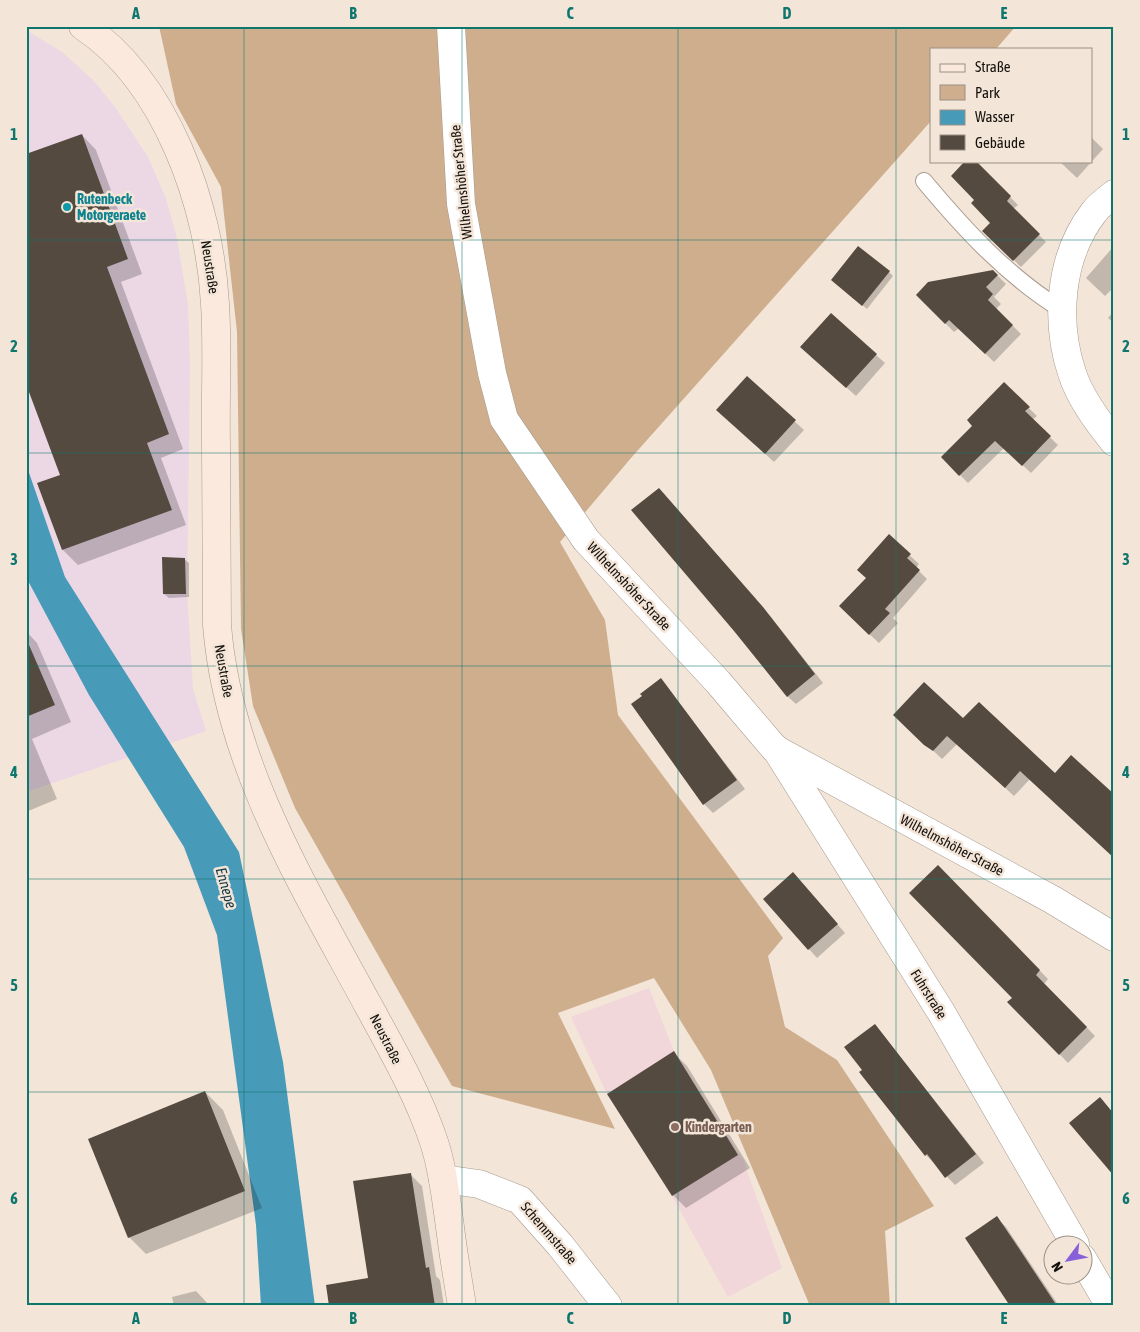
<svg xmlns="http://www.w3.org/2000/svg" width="1140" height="1332" font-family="'Asap Condensed',sans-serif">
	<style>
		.industrial { fill: #ecd7e5 }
		.education { fill: #f1d6da }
		.green { fill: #cfae8e }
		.water { fill: #479ab8 }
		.shadow { fill: #0003 }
		.building { fill: #554a3f }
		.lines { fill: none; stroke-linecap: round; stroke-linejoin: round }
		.lane-casing { stroke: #a79a8e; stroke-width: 18 }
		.street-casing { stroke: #a79a8e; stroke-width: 29 }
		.secondary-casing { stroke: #a79a8e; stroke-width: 29 }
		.lane { stroke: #fff; stroke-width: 16 }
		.street { stroke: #fff; stroke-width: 28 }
		.secondary { stroke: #fce9dd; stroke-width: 28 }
		.grid { fill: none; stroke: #0f766e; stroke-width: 1; stroke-opacity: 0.55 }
		.culture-dot { fill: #0f9aa8; stroke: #f3e5d8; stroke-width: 2 }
		.education-dot { fill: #8d6e63; stroke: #f3e5d8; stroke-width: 2 }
		.labels { text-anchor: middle; stroke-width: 5; stroke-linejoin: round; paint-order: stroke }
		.street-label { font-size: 14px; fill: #14100b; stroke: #f3e5d8 }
		.culture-label { font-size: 14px; font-weight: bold; fill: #0d838f; stroke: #f3e5d8; text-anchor: start }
		.education-label { font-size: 14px; font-weight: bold; fill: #785e54; stroke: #f3e5d8; text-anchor: start }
		.water-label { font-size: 15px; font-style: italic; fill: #143a47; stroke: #f3e5d8 }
		.neatline { fill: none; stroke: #0f766e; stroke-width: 2 }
		.grid-label { font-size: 16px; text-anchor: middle; font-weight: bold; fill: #0f766e }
	</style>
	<rect width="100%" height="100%" fill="#f3e5d8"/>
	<!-- industrial -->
	<polygon class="industrial" points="26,30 62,52 95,82 117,110 148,157 166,199 176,234 188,304 190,368 187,594 193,689 206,731 26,792"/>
	<!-- education -->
	<polygon class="education" points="649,988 674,1051 743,1160 782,1268 728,1297 672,1196 607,1094 571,1017"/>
	<!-- green -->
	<polygon class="green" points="159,26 1016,26 996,49 931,49 931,121 631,458 560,542 605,620 618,715 783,938 768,956 785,1027 837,1060 934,1206 885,1231 890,1306 810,1306 711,1070 654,978 558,1013 615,1129 452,1086 295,808 253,706 241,629 237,332 221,187 176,104"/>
	<!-- water -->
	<polygon class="water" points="26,464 65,577 239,852 283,1062 315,1306 261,1306 256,1225 217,935 184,847 89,695 26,577"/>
	<!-- shadow -->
	<g class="shadow">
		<polygon points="1108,26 1114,26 1114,31"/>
		<polygon points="82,135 96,150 142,274 121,282 183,449 161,458 186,525 78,565 63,550 39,484 62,476"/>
		<polygon points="1091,137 1103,149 1077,178 1059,161 1091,161"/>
		<polygon points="974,161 1018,205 1013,209 1046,242 1021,267 984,231 992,223 976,200"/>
		<polygon points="1114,246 1114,287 1105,296 1086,278"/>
		<polygon points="993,271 1006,284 994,297 1001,304 996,309 1021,334 994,362 959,328 954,332 917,295"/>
		<polygon points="889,272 893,276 867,309 837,284"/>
		<polygon points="1114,311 1114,323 1108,318"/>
		<polygon points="876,355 885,363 856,396 811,356"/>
		<polygon points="747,378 804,430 774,462 726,418"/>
		<polygon points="1004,384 1037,416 1032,420 1058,445 1031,473 1004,448 968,483 942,457 974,426"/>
		<polygon points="667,498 771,617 823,683 796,704 787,696"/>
		<polygon points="889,536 919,564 916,568 927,579 893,618 898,623 879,643 849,615"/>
		<polygon points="184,559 189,563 189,597 169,598 164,594"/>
		<polygon points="26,631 37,643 71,722 32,739 57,799 26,812"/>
		<polygon points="661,680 745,789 713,813 704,804 633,704"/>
		<polygon points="964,720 1055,774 1114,796 1030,779 1014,796 957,744 942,759 904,723"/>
		<polygon points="938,867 1048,979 1044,984 1095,1036 1068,1063 1009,1002 1013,998"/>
		<polygon points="802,883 845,933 817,958 809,949"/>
		<polygon points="875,1025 984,1163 955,1185 926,1155 864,1071"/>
		<polygon points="674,1053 687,1066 750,1168 686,1208 673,1195"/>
		<polygon points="205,1092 223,1110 262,1208 146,1254 129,1237"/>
		<polygon points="411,1175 422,1186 436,1276 440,1280 444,1306 331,1306 369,1279"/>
		<polygon points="997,1218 1006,1227 1059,1306 1011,1306"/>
		<polygon points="196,1291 210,1306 174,1306 172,1297"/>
	</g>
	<!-- building -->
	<g class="building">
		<polygon points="82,134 128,259 107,267 169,434 147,443 172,510 62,550 37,483 60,475 26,384 26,154"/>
		<polygon points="965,161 976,161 1011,196 1007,201 1040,234 1013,261 982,231 990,223 971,203 974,200 951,176"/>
		<polygon points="858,246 890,271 862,306 831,280"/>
		<polygon points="993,270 998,275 986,287 993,294 988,300 1013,325 985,354 949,320 945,324 916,295 928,282"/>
		<polygon points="831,313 877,354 846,388 800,347"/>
		<polygon points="747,376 796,420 765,454 716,410"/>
		<polygon points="1004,382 1030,407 1025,411 1051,436 1022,466 995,441 959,476 941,457 972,426 967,420"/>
		<polygon points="659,488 763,607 815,674 787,697 734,631 631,510"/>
		<polygon points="889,534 911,554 907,558 920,570 885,609 890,613 869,635 839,606 866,578 857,570"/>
		<polygon points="162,557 185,558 186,594 163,594"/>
		<polygon points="26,638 55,705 26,717"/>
		<polygon points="661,678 737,780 703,805 631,704 642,696 640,694"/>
		<polygon points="924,682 963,718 979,702 1055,773 1071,755 1114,794 1114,858 1020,771 1005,788 947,736 933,751 924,745 893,715"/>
		<polygon points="938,865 1040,970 1036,975 1087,1027 1059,1055 1007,1002 1012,998 909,893"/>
		<polygon points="793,872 838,924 808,950 763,899"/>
		<polygon points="875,1024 976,1154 945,1178 927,1154 925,1156 893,1115 859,1072 862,1070 844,1047"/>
		<polygon points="674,1051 738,1155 672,1196 607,1094"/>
		<polygon points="205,1091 245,1191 128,1238 88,1139"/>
		<polygon points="1100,1097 1114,1114 1114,1176 1069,1123"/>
		<polygon points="411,1173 426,1268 429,1267 435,1306 329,1306 326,1285 368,1278 353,1181"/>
		<polygon points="997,1216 1018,1247 1057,1306 1010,1306 965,1238"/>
	</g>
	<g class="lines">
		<defs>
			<path id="lane" d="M924 181C965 230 1007 276 1062 310"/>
			<g id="street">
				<polyline points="451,26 461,204 492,373 504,419 586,540 718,682 775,749 1053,900 1114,937"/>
				<path d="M1114 194C1107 200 1099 205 1094 212 1059 257 1055 322 1072 373 1080 398 1098 422 1114 442"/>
				<polyline points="776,749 941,1012 1075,1244"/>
				<polyline points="443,1179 479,1184 520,1200 560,1245 608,1306"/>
				<polyline points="1082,1258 1110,1306"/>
			</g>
			<path id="secondary" d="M83 26C167 82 210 207 215 304 218 350 215 397 216 444 216 504 217 564 217 625 228 764 303 885 368 1005 392 1049 418 1094 434 1142 443 1169 446 1199 450 1227 453 1253 458 1280 462 1306"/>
		</defs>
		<!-- lane casing -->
		<use href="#lane" class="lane-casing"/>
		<!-- street casing -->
		<use href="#street" class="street-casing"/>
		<!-- secondary casing -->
		<use href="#secondary" class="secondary-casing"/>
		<!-- lane -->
		<use href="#lane" class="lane"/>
		<!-- street -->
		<use href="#street" class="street"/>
		<!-- secondary -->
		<use href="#secondary" class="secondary"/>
	</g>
	<!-- grid -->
	<path class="grid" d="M244 26V1306M462 26V1306M678 26V1306M896 26V1306M26 240H1114M26 453H1114M26 666H1114M26 879H1114M26 1092H1114"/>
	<!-- markers -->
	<circle class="culture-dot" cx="67" cy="207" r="5"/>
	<circle class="education-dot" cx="675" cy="1127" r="5"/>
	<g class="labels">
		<!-- street labels -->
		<g class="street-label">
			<text transform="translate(461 182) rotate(-96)" y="5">Wilhelmshöher Straße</text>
			<text transform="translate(210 267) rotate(81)" y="5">Neustraße</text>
			<text transform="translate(629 586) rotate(47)" y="5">Wilhelmshöher Straße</text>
			<text transform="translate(224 671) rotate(80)" y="5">Neustraße</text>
			<text transform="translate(952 845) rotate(28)" y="5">Wilhelmshöher Straße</text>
			<text transform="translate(929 994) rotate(58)" y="5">Fuhrstraße</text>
			<text transform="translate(386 1039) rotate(63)" y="5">Neustraße</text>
			<text transform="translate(549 1233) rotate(49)" y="5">Schemmstraße</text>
		</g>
		<!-- culture labels -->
		<g class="culture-label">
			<text x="77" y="204">Rutenbeck<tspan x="77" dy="16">Motorgeraete</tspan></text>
		</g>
		<!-- education labels -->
		<g class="education-label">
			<text x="685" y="1132">Kindergarten</text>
		</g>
		<!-- water labels -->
		<g class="water-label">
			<text transform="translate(226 888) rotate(74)" y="5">Ennepe</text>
		</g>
	</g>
	<!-- border -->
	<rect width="1140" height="1332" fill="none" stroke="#f3e5d8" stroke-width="55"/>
	<!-- legend -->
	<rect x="930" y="48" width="162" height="115" fill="#f3e5d8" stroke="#9a9086"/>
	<rect x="940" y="64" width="25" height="8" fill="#fce9dd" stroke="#9a9086"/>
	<text x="975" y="72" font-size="15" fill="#14100b">Straße</text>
	<rect x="940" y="85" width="25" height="15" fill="#cfae8e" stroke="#9a9086"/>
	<text x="975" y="98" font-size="15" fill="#14100b">Park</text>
	<rect x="940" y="110" width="25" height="15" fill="#479ab8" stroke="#9a9086"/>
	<text x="975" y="122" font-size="15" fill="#14100b">Wasser</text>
	<rect x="940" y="135" width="25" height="15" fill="#554a3f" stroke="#9a9086"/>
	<text x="975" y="148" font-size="15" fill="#14100b">Gebäude</text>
	<!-- north arrow -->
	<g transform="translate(1068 1260) rotate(238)"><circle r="24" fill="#f3e5d8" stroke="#9a9086"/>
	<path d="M0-4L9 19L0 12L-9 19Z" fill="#8a60da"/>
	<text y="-8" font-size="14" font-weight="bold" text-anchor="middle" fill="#14100b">N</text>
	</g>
	<rect x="28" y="28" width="1084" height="1276" class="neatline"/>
	<g class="grid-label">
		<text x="136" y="19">A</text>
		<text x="353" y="19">B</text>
		<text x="570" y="19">C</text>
		<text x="787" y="19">D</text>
		<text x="1004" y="19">E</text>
		<text x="14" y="140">1</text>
		<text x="1126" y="140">1</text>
		<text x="14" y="352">2</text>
		<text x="1126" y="352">2</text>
		<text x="14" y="565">3</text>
		<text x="1126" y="565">3</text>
		<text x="14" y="778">4</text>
		<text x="1126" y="778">4</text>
		<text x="14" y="991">5</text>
		<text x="1126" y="991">5</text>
		<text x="14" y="1204">6</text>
		<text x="1126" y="1204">6</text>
		<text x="136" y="1324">A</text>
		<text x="353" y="1324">B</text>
		<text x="570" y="1324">C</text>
		<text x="787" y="1324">D</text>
		<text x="1004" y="1324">E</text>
	</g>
</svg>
